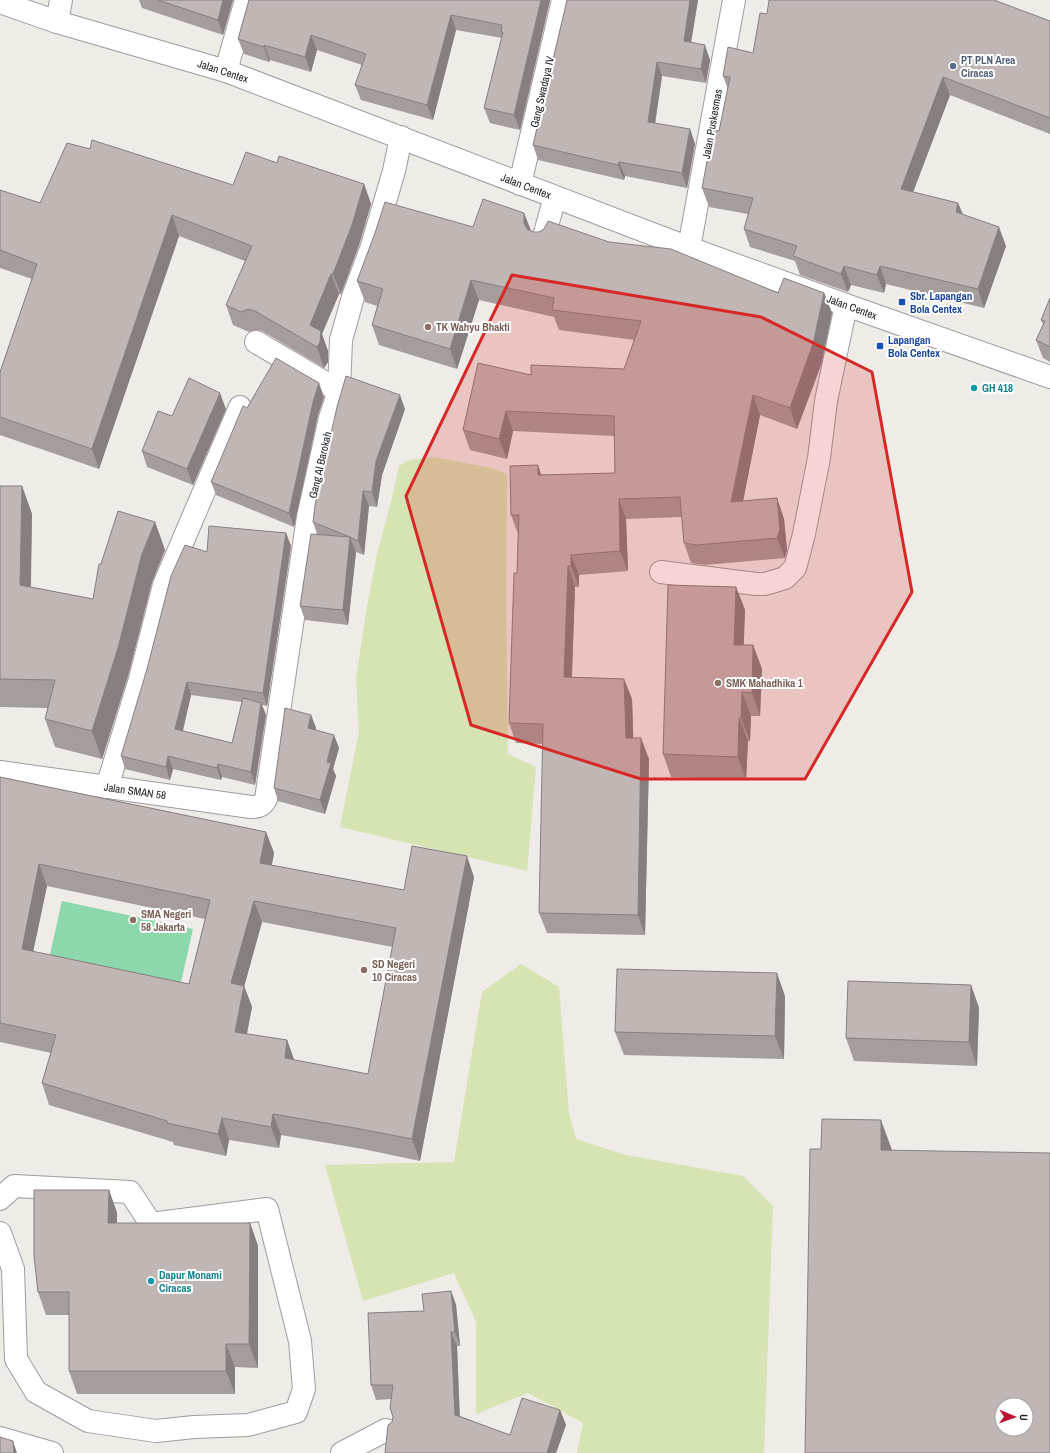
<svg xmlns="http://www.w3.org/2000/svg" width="1050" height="1453" font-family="'Archivo Narrow',sans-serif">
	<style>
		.grass { fill: #d5e4b2 }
		.pitch { fill: #8dd7ac }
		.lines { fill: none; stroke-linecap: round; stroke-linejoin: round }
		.minor-casing { stroke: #9d9d9d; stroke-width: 24 }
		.minor { stroke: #fff; stroke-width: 22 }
		.wall { fill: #a59d9b; fill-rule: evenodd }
		.shaded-wall { fill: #867f7e }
		.building { fill: #c0b6b4; stroke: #867f7e; fill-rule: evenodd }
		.marked { fill: #d62828; fill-opacity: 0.2; stroke: #d62828; stroke-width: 3; stroke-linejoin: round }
		.service-dot { fill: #5c6f8a; stroke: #fff; stroke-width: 1.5 }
		.transit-dot { fill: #1a4fb4; stroke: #fff; stroke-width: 1.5 }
		.education-dot { fill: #8d6e63; stroke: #fff; stroke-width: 1.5 }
		.culture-dot { fill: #0f9aa8; stroke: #fff; stroke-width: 1.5 }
		.labels { text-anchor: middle; stroke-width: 4; stroke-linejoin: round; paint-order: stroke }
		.service-label { font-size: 11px; font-weight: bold; fill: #4e5e75; stroke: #fff; text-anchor: start }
		.street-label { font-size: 11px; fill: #202020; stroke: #fff }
		.transit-label { font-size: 11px; font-weight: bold; fill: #164399; stroke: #fff; text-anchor: start }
		.education-label { font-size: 11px; font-weight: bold; fill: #785e54; stroke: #fff; text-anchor: start }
		.culture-label { font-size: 11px; font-weight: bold; fill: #0d838f; stroke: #fff; text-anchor: start }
	</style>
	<rect width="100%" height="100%" fill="#efebe7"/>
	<!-- grass -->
	<g class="grass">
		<polygon points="434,457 491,468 507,474 506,606 508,754 536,767 527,871 340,827 359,732 356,678 367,607 377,554 391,502 399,466 409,460"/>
		<polygon points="521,964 559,987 569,1113 576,1139 626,1155 743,1176 773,1206 764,1453 577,1453 583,1423 528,1393 476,1414 476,1322 454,1273 363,1301 325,1165 454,1162 482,992"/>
	</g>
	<!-- pitch -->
	<polygon class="pitch" points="62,901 193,929 179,991 48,963"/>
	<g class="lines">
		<defs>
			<g id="minor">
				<polyline points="0,2 57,22 226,71 689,248 846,305 1050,377"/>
				<polyline points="57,22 61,0"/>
				<polyline points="226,71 246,0"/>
				<polyline points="520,184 563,0"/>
				<polyline points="543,240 555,197"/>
				<polyline points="689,248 734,0"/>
				<polyline points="256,342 339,391"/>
				<polyline points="661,572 756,584 765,584 785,578 795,568 797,561 804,534 819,458 826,401 846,305"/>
				<path d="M0 772 251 807C258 807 262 806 266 799L308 517 330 418 339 391 341 340 353 297 371 249 394 171 401 137"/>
				<polyline points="107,787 140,679 164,585 240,407"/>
				<polyline points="0,1199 14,1186 130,1192 151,1224 267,1209 300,1341 304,1389 296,1412 248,1425 194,1427 156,1431 88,1421 36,1392 16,1359 13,1269 0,1233"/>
				<polyline points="0,1438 52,1453"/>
				<polyline points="342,1453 386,1430"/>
			</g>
		</defs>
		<!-- minor casing -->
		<use href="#minor" class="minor-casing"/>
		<!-- minor -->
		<use href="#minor" class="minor"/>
	</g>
	<!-- wall -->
	<g class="wall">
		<polygon points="139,0 233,0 223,35 142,8"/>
		<polygon points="249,0 550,0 520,130 490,123 484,108 502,38 456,30 433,120 361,100 355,85 362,65 317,50 311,72 270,60 269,62 244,54 238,39"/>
		<polygon points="567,0 698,0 691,42 710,60 706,83 662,76 655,124 690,129 695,144 687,188 625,176 624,180 538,160 533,145"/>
		<polygon points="767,14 1050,21 1050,134 950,95 913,192 958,203 963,214 1006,246 984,308 886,284 884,293 851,285 848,292 800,275 795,261 750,247 744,229 748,214 709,207 702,188 719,131 728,89 723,76 753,53"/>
		<polygon points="277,163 364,184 371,204 359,245 341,294 339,294 322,334 328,351 328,362 324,368 262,331 256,330 249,332 233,325 226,305 245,261 179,236 99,469 0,435 0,372 32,279 0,268 0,190 40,203 233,185"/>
		<polygon points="473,227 531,231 533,232 609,242 778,293 824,293 832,313 821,365 797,429 760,415 743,501 777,498 784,519 787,550 785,558 705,565 691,563 684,543 682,517 626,519 628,571 579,575 579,587 575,587 572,677 624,679 632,699 633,738 649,759 645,935 547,933 539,913 543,744 516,743 509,723 517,573 518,534 511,515 541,475 615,473 614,436 513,431 507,459 470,450 463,430 531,375 624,369 635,340 559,330 554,317 479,300 457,369 379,345 372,325 377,306 365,302 357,281"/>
		<polygon points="1050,298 1050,362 1043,358 1036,340 1043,324 1041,320"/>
		<polygon points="324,397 318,415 294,527 216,495 211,482 247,408"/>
		<polygon points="226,409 193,485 147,467 142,451 172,416"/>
		<polygon points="405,409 382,475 377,507 369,506 364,555 356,552 348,625 305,620 300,606 317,534 313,522"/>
		<polygon points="0,486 22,486 32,514 31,587 93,599 101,564 155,522 165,550 152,582 128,676 102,759 55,747 45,719 48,708 0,707"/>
		<path d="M286 533 291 546 267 706 262 705 266 715 255 785 222 777 221 780 173 769 170 780 125 769 121 756 207 552ZM191 695 242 702 232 743 183 731Z"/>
		<polygon points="736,587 745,610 743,645 753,645 762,669 760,716 751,716 750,741 748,741 746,780 671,777 663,754"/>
		<polygon points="311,715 316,728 316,730 339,748 333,769 336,776 325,814 278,801 274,788"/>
		<path d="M0 777 266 832 274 853 272 865 404 890 474 877 420 1161 363 1149 281 1135 279 1148 229 1140 226 1156 174 1145 173 1142 49 1105 42 1083 51 1053 0 1042ZM47 886 205 919 189 984 33 952ZM262 922 393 947 368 1074 294 1060 287 1040 247 1034 252 1007 244 986Z"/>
		<polygon points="971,985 979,1008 977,1066 854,1061 846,1038"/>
		<polygon points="785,996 784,1059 624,1055 615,1032"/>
		<polygon points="109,1190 117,1213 117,1223 250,1223 258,1246 258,1368 235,1367 235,1394 77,1394 69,1371 69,1315 46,1315 38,1292"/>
		<polygon points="451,1291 456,1305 460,1346 457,1346 460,1416 510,1435 560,1410 566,1425 556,1453 392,1422 393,1417 392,1399 376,1400 371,1385 424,1311"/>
	</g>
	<!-- shaded-wall -->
	<g class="shaded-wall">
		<polygon points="223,0 233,0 223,35 218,20"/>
		<polygon points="541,0 550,0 520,130 514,115"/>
		<polygon points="690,0 698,0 689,55 684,41"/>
		<polygon points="451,15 456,30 433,120 427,105"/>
		<polygon points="311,35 317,50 311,72 305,57"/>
		<polygon points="264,45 270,60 269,62 264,47"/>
		<polygon points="705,45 710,60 706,83 701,69"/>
		<polygon points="657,62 662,76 653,137 648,122"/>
		<polygon points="943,77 950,95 907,208 901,189"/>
		<polygon points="690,129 695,144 687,188 682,173"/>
		<polygon points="619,162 625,176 624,180 618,165"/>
		<polygon points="364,184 371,204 359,245 341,294 333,274"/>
		<polygon points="958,203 965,221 956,212"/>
		<polygon points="524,213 532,233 531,243 524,223"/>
		<polygon points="172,215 179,236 99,469 92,449"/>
		<polygon points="999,227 1006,246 984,308 978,289"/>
		<polygon points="844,266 851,285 848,292 841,274"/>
		<polygon points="880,266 886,284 884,293 877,275"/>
		<polygon points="331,274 339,294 322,334 328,351 328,362 324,368 317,347 310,325"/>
		<polygon points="471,280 479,300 457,369 450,349"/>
		<polygon points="824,293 832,313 821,365 797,429 790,408"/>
		<polygon points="319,383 324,397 318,415 294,527 289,513 313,402"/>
		<polygon points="220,393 226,409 193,485 187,469"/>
		<polygon points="400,395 405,409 382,475 377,507 372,492 376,461"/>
		<polygon points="753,395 760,415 739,522 731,502"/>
		<polygon points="506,411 513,431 507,459 499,439"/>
		<polygon points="538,465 545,486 538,475"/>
		<polygon points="22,486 32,514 30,613 20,585"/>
		<polygon points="363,491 369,506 364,555 358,541"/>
		<polygon points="777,498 784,519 787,550 785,558 777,538"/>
		<polygon points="619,499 626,519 628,571 620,551"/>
		<polygon points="155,522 165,550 152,582 128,676 102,759 92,731 142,554"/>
		<polygon points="286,533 291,546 267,706 263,693"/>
		<polygon points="350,537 356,552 348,625 343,610"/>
		<polygon points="571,555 579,575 579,587 571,566"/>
		<polygon points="568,566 575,587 571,697 564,677"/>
		<polygon points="736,587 745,610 743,668 734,645"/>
		<polygon points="753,645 762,669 760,716 752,693"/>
		<polygon points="624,679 632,699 634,759 626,738"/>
		<polygon points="187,682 191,695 180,742 175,729"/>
		<polygon points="742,692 751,716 750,741 741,718"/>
		<polygon points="261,703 266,715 255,785 251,772"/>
		<polygon points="311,715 316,728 313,741 308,728"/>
		<polygon points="739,718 748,741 746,780 738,757"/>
		<polygon points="334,735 339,748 333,769 336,776 325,814 320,800 327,762"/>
		<polygon points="641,738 649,759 645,935 638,915"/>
		<polygon points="168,756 173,769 170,780 166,767"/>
		<polygon points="218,764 222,777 221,780 217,768"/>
		<polygon points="266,832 274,853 268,884 260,863"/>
		<polygon points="467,856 474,877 420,1161 412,1139"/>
		<polygon points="39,864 47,886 29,971 22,949"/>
		<polygon points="254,901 262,922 239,1005 231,983"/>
		<polygon points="777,973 785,996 784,1059 775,1036"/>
		<polygon points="971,985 979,1008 977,1066 969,1042"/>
		<polygon points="244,986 252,1007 243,1053 235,1032"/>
		<polygon points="287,1040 295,1062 285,1058"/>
		<polygon points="273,1114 281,1135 279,1148 271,1127"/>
		<polygon points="222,1118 229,1140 226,1156 218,1134"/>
		<polygon points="881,1120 892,1150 891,1180 881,1150"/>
		<polygon points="109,1190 117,1213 117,1246 108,1223"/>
		<polygon points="250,1223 258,1246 258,1368 249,1344"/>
		<polygon points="451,1291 456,1305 460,1346 455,1332"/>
		<polygon points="451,1332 457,1346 460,1429 455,1415"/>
		<polygon points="226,1344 235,1367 235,1394 226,1371"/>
		<polygon points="560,1410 566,1425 556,1453 547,1453"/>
		<polygon points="13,1441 17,1453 14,1453"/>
	</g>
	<!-- building -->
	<g class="building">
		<polygon points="158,0 223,0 218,20"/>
		<polygon points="249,0 541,0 514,115 484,108 503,32 501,32 502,25 451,15 427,105 355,85 366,54 311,35 305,57 264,45 264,47 238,39"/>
		<polygon points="567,0 690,0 684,41 705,45 701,69 657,62 648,122 690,129 682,173 619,162 618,165 533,145"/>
		<polygon points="769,0 994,0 1050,21 1050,118 943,77 901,189 958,203 956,212 999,227 978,289 880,266 877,275 844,266 841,274 793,256 797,246 744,229 753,198 702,188 713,130 719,131 730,77 723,76 728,47 753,53 760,13 767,14"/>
		<polygon points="92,140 233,185 246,152 277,163 279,156 364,184 352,225 333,274 331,274 310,325 321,331 320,342 317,347 255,311 248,309 241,312 226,305 252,246 172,215 92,449 0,417 0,372 37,264 0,250 0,190 40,203 67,143 90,149"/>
		<polygon points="483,199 524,213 524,223 527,229 533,232 539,232 544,229 548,221 609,242 671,249 778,293 784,278 824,293 813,344 790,408 753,395 731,502 777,498 780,529 777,538 697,545 684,543 680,497 619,499 620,551 571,555 571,566 568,566 564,677 624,679 626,738 641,738 638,915 539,913 543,724 509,723 514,573 517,573 519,515 511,515 510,466 538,465 538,475 615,473 614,416 506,411 499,439 463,430 478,363 531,375 531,365 624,369 641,321 552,310 554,298 471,280 450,349 372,325 383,289 357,281 375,233 385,202 473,227"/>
		<polygon points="1050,298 1050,347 1036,340 1045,321 1041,320"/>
		<polygon points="276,358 319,383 313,402 289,513 211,482 243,406 247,408"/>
		<polygon points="346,376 400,395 376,461 372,492 363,491 358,541 350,537 343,610 300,606 311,534 350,537 313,522 315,505 337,407"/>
		<polygon points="189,378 220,393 187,469 142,451 158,411 172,416"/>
		<polygon points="0,486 22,486 20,585 93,599 99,564 101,564 118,511 155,522 142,554 118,648 92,731 45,719 55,680 0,679"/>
		<polygon points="209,526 286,533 263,693 187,682 175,729 232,743 243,698 261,703 251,772 218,764 217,768 168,756 166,767 121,756 147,669 171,576 185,545 207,552"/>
		<polygon points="668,585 736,587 734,645 753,645 752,693 742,692 741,718 739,718 738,757 663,754"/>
		<polygon points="285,708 311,715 308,728 334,735 327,762 331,763 320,800 274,788"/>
		<path d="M0 777 266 832 260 863 404 890 412 846 467 856 412 1139 355 1128 273 1114 271 1127 222 1118 218 1134 167 1123V1121L42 1083 56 1035 0 1023ZM39 864 210 900 189 984 22 949ZM254 901 396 928 368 1074 285 1058 287 1040 235 1032 244 986 231 983Z"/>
		<polygon points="617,969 777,973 775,1036 615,1032"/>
		<polygon points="848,981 971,985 969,1042 846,1038"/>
		<path d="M822 1119 881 1120V1150L1050 1153V1453H805L810 1149H821ZM1002 1405H1026V1429H1002Z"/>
		<polygon points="34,1190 109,1190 108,1223 250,1223 249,1344 226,1344 226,1371 69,1371 69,1292 38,1292 34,1256"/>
		<polygon points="451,1291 455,1332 451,1332 455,1415 510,1435 522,1398 560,1410 547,1453 385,1453 388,1425 392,1422 393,1417 390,1408 393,1385 371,1385 368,1313 424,1311 422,1294"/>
		<polygon points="0,1437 13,1441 14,1453 0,1453"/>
	</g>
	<!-- marked area -->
	<path class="marked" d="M512 275 761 317 872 372 912 592 805 779H641L471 725 406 496Z"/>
	<!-- markers -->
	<circle class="service-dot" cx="953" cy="66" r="4"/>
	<g class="transit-dot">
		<rect x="898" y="298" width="8" height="8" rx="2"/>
		<rect x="876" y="342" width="8" height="8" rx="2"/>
	</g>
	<g class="education-dot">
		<circle cx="428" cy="327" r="4"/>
		<circle cx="718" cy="683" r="4"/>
		<circle cx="133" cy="920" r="4"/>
		<circle cx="364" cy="970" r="4"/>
	</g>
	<g class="culture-dot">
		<circle cx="974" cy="388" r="4"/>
		<circle cx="151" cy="1281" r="4"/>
	</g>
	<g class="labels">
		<!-- service labels -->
		<g class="service-label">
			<text x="961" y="64">PT PLN Area<tspan x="961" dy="13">Ciracas</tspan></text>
		</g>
		<!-- street labels -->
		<g class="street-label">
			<text transform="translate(223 71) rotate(18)" y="4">Jalan Centex</text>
			<text transform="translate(542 92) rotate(-77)" y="4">Gang Swadaya IV</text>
			<text transform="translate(712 124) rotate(-80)" y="4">Jalan Puskesmas</text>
			<text transform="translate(526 186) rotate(21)" y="4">Jalan Centex</text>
			<text transform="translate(852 307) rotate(20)" y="4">Jalan Centex</text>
			<text transform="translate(320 465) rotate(-77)" y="4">Gang Al Barokah</text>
			<text transform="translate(135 791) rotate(8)" y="4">Jalan SMAN 58</text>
		</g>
		<!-- transit labels -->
		<g class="transit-label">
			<text x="910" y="300">Sbr. Lapangan<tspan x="910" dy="13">Bola Centex</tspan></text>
			<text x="888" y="344">Lapangan<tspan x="888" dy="13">Bola Centex</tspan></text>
		</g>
		<!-- education labels -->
		<g class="education-label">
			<text x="436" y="331">TK Wahyu Bhakti</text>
			<text x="726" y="687">SMK Mahadhika 1</text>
			<text x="141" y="918">SMA Negeri<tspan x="141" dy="13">58 Jakarta</tspan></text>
			<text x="372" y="968">SD Negeri<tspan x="372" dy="13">10 Ciracas</tspan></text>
		</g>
		<!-- culture labels -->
		<g class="culture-label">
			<text x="982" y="392">GH 418</text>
			<text x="159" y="1279">Dapur Monami<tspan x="159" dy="13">Ciracas</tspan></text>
		</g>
	</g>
	<!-- north arrow -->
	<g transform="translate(1014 1417) rotate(92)"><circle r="19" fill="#ffffff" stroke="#a6a6a6"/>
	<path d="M0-3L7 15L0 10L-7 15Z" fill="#bc1334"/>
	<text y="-6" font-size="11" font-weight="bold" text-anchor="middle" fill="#202020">U</text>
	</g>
</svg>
